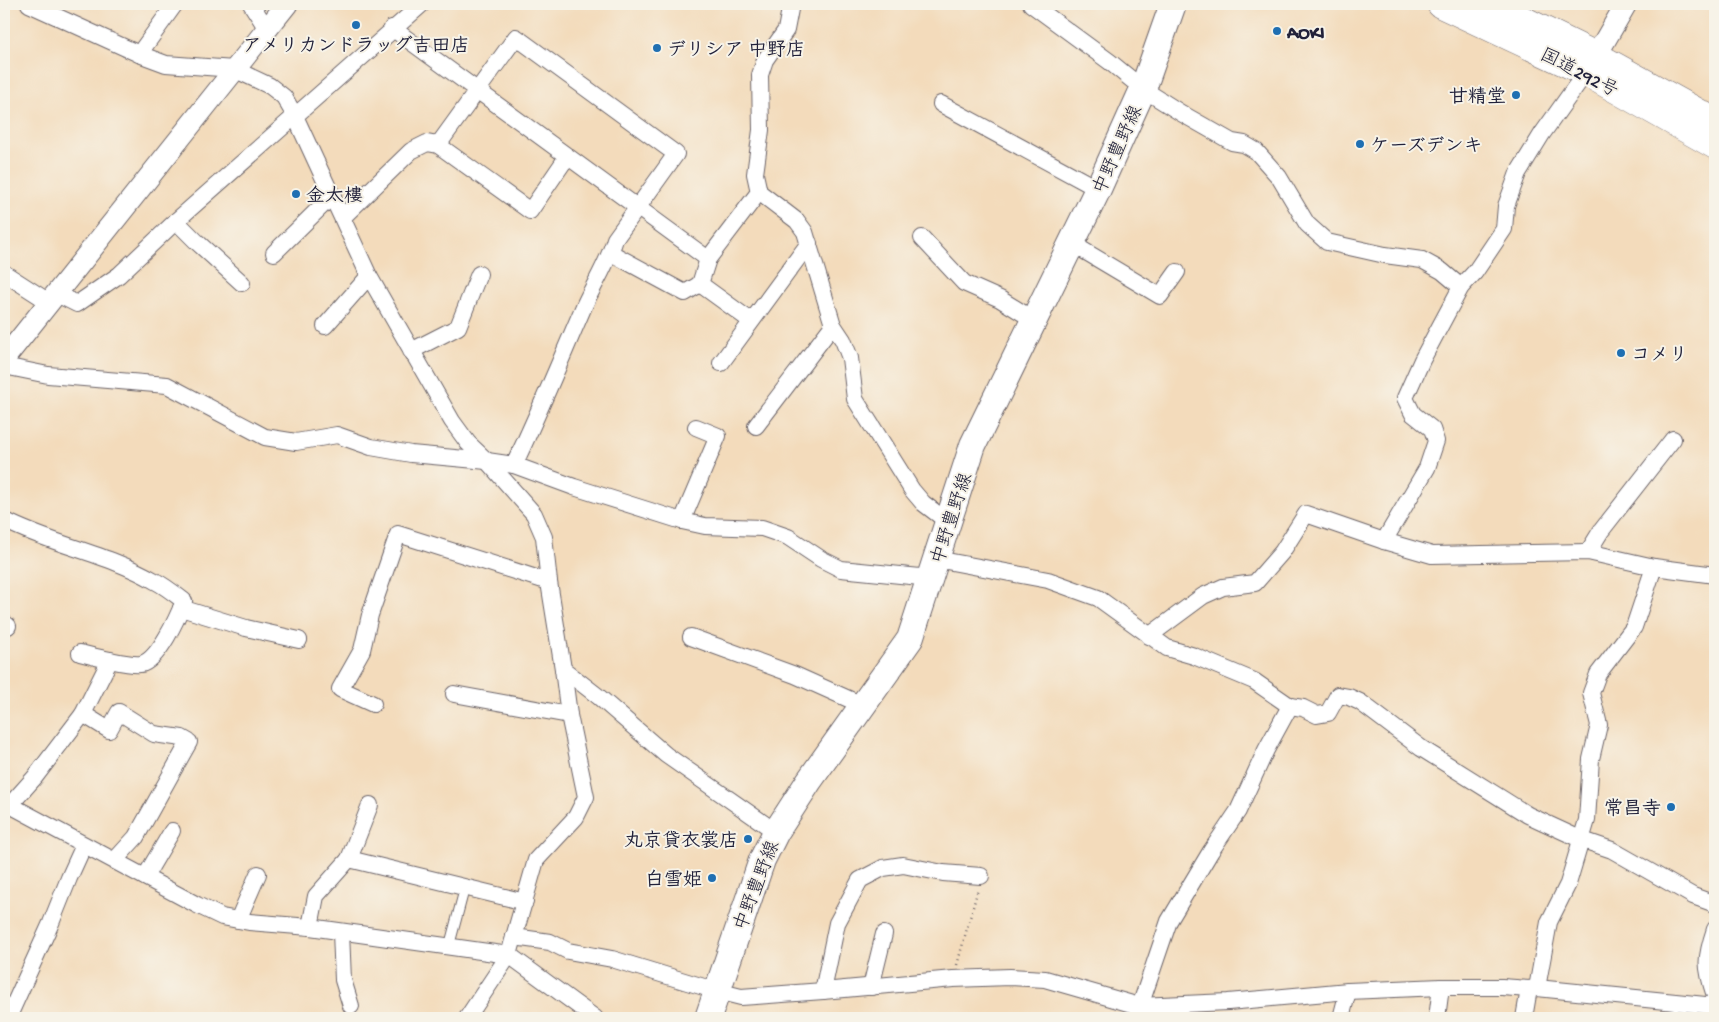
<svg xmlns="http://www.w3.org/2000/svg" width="1719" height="1022" font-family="'Gochi Hand','Klee One',sans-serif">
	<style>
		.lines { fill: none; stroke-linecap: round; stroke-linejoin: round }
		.service-casing { stroke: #6b6368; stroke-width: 11 }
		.minor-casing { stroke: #6b6368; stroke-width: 18 }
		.tertiary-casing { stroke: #6b6368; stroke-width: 23 }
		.primary-casing { stroke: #6b6368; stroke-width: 28 }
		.trunk-casing { stroke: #6b6368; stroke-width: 29 }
		.path { stroke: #6b6368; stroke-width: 2.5; stroke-dasharray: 1 4; stroke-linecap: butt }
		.service { stroke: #fff; stroke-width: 9 }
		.minor { stroke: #fff; stroke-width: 16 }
		.tertiary { stroke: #fff; stroke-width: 21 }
		.primary { stroke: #fff; stroke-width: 26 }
		.trunk { stroke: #fff; stroke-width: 28 }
		.poi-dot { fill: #1f6fb2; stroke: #f7f3e8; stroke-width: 2 }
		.labels { text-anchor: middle; stroke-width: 4; stroke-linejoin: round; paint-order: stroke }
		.poi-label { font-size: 19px; font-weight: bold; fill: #22223b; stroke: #f7f3e8; text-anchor: start }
		.street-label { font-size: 19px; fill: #22223b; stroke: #f7f3e8 }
	</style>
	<rect width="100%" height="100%" fill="#f7f3e8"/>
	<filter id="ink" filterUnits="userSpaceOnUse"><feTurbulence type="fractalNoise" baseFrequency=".02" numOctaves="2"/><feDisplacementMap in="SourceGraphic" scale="10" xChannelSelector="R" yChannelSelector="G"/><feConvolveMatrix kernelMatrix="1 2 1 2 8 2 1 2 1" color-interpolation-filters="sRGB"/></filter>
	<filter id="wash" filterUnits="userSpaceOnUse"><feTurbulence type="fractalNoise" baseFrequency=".0096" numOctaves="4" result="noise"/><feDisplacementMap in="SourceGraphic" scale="20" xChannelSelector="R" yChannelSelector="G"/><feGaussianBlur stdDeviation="1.12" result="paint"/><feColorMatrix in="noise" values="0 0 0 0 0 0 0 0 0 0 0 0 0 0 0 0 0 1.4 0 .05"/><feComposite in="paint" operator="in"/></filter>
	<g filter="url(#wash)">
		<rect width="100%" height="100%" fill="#f3dbbb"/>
	</g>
	<g filter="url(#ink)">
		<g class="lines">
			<defs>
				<polyline id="service" points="449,947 465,887"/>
				<g id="minor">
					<polyline points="29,4 139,54 166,64 234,69 270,86 284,97 295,116 369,276 452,421 468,443 487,461 534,514 544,537 549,582 563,669 569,715 586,797 576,817 536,860 514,937"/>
					<polyline points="251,4 267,29"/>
					<polyline points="791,4 786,30 765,60 760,75 761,130 755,174 759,192 797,221 805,232 833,325 843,340 850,358 855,399 912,490 923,503 948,522"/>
					<polyline points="1031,4 1110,62 1143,89 1181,113 1232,142 1244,144 1256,151 1279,177 1307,224 1327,242 1385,255 1422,260 1442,271 1461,287"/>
					<polyline points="392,28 708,259"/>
					<polyline points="139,54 175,4"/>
					<polyline points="941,104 1098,189"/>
					<path d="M438 145 516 37 676 154 615 239C608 263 594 284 584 306 561 359 539 413 514 465"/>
					<polyline points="343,217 411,151 427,143 438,145 530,211 567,157"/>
					<polyline points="176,221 197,242 242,283"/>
					<polyline points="922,238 964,283 1000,299 1034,320"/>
					<polyline points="1071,243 1160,296 1177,272"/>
					<polyline points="274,253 333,195"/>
					<polyline points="611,253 685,293 700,284 708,259 759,192"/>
					<polyline points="4,273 49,302"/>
					<polyline points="700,284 751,321"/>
					<polyline points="55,293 77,304 119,275 176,221 422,4"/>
					<polyline points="325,326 369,276"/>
					<polyline points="411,351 458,327 479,274"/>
					<polyline points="721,363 809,243"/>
					<polyline points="4,366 48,375 167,385 265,437 296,442 337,435 371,447 411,454 487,461 514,465 574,487 682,521 705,526 762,528 788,537 821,559 841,569 930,578"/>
					<polyline points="756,426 833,325"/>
					<path d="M4 520C52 545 109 554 155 581 165 586 175 594 184 601 178 616 159 660 141 664 132 666 91 656 80 653"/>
					<polyline points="682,521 718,436 696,427"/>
					<polyline points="1384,541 1427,468 1436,441 1432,429 1413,414 1405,398 1422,360 1461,287 1475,272 1504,229 1506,206 1518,173 1542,134 1586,72"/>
					<polyline points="1588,552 1601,531 1673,439"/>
					<polyline points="936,559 1048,580 1098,598 1167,648 1194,656 1254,681 1290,706 1303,708 1317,715 1328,713 1338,695 1349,697 1360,702 1421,748 1528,815 1580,839 1612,850 1693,896 1715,904"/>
					<polyline points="181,608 246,628 299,640"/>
					<polyline points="4,623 8,626"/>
					<polyline points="1149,636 1203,596 1223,587 1255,583 1282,552 1306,514 1384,541 1432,555 1588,552 1654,567 1715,575"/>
					<polyline points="691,637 795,675 862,705"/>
					<polyline points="563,669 599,697 666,755 776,832"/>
					<polyline points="454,694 569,715"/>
					<polyline points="373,704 340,689 362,650 370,615 398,534 549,582"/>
					<polyline points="83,714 109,730 119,712 154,734 182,738 189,742 136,837 115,860"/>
					<polyline points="4,804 10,805 197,905 222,917 249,922 310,927 509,955 514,937 550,942 568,951 612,959 717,991 741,997 823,991 953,979 1010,977 1045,979 1139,1006 1228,1002 1348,991 1441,987 1502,987 1529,989 1537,988 1715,1006"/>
					<polyline points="10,805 35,777 83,714 110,660"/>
					<polyline points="349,859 370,805"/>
					<polyline points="145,877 172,831"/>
					<polyline points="238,920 258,874"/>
					<polyline points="310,927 316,896 349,859 525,902"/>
					<path d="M1715 929C1705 959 1705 966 1715 996"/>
					<polyline points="341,932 343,980 351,1006"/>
					<polyline points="871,987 884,934"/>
					<polyline points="1537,988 1549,922 1568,884 1587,820 1591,759 1599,725 1591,693 1598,674 1634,627 1654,567"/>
					<polyline points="823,991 837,923 860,880 883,868 903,865 943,873 981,876"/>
					<polyline points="8,1018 51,923 69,878 84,845"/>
					<polyline points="467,1018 509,955 595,1018"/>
					<polyline points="1136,1018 1169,921 1211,851 1238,811 1266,750 1290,706"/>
					<polyline points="1341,1018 1348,991"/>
					<polyline points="1437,1018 1441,987"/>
					<polyline points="1524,1018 1529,989"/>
				</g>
				<g id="tertiary">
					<polyline points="1589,68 1626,4"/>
					<polyline points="4,359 287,4"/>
				</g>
				<polyline id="primary" points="708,1018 762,860 776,832 809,781 910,639 973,445 1098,189 1143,89 1173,4"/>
				<g id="trunk">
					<polyline points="1441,4 1586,72 1715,145"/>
					<polyline points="1490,4 1596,56 1715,122"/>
				</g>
			</defs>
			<!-- service casing -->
			<use href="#service" class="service-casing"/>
			<!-- minor casing -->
			<use href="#minor" class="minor-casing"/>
			<!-- tertiary casing -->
			<use href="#tertiary" class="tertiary-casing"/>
			<!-- primary casing -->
			<use href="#primary" class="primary-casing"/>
			<!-- trunk casing -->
			<use href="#trunk" class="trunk-casing"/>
			<!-- path -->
			<polyline class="path" points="957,965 978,889"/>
			<!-- service -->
			<use href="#service" class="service"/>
			<!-- minor -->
			<use href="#minor" class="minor"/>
			<!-- tertiary -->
			<use href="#tertiary" class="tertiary"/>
			<!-- primary -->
			<use href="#primary" class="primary"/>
			<!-- trunk -->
			<use href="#trunk" class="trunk"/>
		</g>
	</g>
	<!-- markers -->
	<g class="poi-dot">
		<circle cx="356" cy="25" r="5"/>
		<circle cx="1277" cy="31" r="5"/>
		<circle cx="657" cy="48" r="5"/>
		<circle cx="1516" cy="95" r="5"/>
		<circle cx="1360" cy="144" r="5"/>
		<circle cx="296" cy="194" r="5"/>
		<circle cx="1621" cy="353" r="5"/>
		<circle cx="1671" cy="807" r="5"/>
		<circle cx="748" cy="839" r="5"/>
		<circle cx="712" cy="878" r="5"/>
	</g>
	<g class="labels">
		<!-- poi labels -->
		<g class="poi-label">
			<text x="1287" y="38">AOKI</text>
			<text x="356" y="51" text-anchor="middle">アメリカンドラッグ吉田店</text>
			<text x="667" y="55">デリシア 中野店</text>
			<text x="1506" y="102" text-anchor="end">甘精堂</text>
			<text x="1370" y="151">ケーズデンキ</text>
			<text x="306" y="201">金太樓</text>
			<text x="1631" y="360">コメリ</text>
			<text x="1661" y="814" text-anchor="end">常昌寺</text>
			<text x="738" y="846" text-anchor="end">丸京貸衣裳店</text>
			<text x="702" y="885" text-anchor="end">白雪姫</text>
		</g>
		<!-- street labels -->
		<g class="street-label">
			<text transform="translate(1580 71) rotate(27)" y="7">国道292号</text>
			<text transform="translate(1116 149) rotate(-66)" y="7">中野豊野線</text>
			<text transform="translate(950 518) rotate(-72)" y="7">中野豊野線</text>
			<text transform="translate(755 885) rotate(-69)" y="7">中野豊野線</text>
		</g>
	</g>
	<!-- margin -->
	<rect width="1719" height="1022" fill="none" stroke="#f7f3e8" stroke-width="20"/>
</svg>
